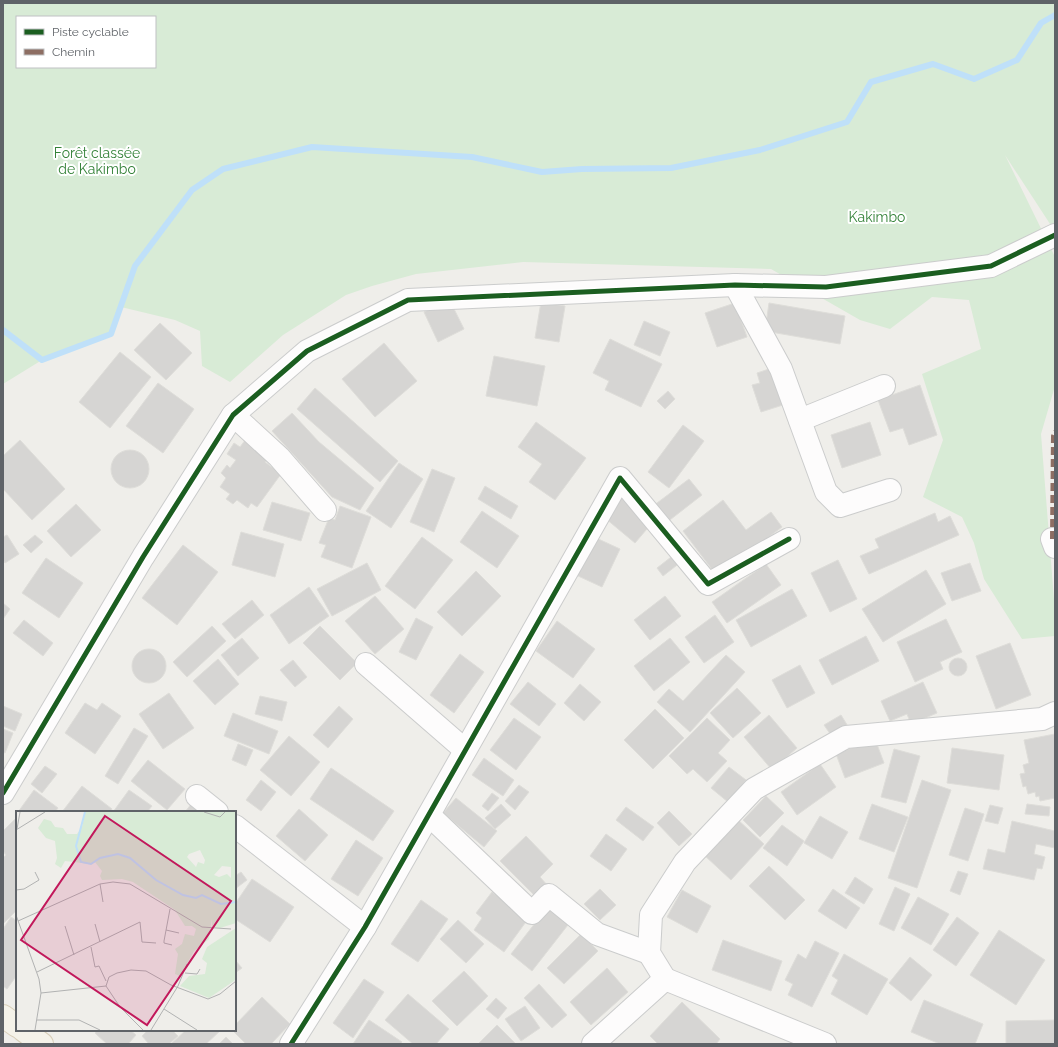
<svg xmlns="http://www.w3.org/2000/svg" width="1058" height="1047" font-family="Raleway,sans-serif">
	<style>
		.green { fill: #d8ebd6; fill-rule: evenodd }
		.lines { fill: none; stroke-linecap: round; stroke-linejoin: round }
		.stream { stroke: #bfe0f9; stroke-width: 6 }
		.building { fill: #d6d5d3; stroke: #deddd9 }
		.minor-casing { stroke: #cbcccc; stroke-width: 24 }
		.major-casing { stroke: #d7ceb8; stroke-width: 24 }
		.minor { stroke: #fdfcfc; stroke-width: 22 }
		.major { stroke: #f4f2e9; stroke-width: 22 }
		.quiet { stroke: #8d6e63; stroke-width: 4; stroke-dasharray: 8 4; stroke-linecap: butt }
		.cycleway-casing { stroke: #fff; stroke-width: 8 }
		.cycleway { stroke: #1b5e20; stroke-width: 5 }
		.labels { text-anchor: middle; stroke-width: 4; stroke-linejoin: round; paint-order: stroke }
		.park-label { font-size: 14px; fill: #348238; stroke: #fff }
		.inset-river { fill: none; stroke: #bfe0f9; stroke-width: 2 }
		.inset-road { fill: none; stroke: #b1b2b2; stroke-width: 1 }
		.view { fill: #c2185b; fill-opacity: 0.15; stroke: #c2185b; stroke-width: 2 }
		.inset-edge { fill: none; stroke: #5f6368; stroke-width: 2 }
	</style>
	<rect width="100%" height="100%" fill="#efeeea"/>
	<!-- green -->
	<path class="green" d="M3 3H1055V226L1052 227 1005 155 1055 257V386L1041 434 1055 612V636L1022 639 984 579 974 543 962 517 923 497 943 440 922 374 981 349 969 300 932 297 890 329 860 320 771 269 523 262 416 274 372 286 346 295 283 335 230 382 202 366 200 331 175 320 121 307 111 334 42 360 3 384ZM17 17H155V67H17Z"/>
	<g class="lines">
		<!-- stream -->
		<polyline class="stream" points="3,330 42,360 111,334 135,266 192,190 223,169 312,147 472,157 542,172 582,169 671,168 760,150 847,122 871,82 933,64 974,79 1017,60 1041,23 1055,15"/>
	</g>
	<!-- building -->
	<g class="building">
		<polygon points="449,299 464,329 438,342 424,312"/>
		<polygon points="541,302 565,306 559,342 535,338"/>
		<polygon points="735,303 747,337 717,347 705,313"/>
		<polygon points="769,303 845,316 840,344 765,331"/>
		<polygon points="644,321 670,332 660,356 634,345"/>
		<polygon points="160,323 192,353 166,380 134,350"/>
		<polygon points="610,339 662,364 641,407 605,390 609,381 593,373"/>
		<polygon points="384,343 417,381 375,417 342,379"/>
		<polygon points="120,352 151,377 110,428 79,402"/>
		<polygon points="494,356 545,366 537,406 486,396"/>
		<polygon points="775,367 786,404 761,412 752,385 760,383 757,373"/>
		<polygon points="158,383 194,409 163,453 126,426"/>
		<polygon points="920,385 937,435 909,445 903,428 890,432 878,400"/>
		<polygon points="315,388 398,461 380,482 297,409"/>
		<polygon points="668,391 675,399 665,409 657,401"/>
		<polygon points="292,413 319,442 374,488 360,510 332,497 272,431"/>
		<polygon points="536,422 586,458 555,500 529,482 542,464 518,447"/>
		<polygon points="870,422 881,455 842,468 831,435"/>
		<polygon points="683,425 704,441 669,488 648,472"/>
		<polygon points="246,439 269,456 265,462 281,474 257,507 251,503 248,508 237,500 233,504 226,499 230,494 220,487 226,478 221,473 227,465 230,468 236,460 227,454 234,443 240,447"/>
		<polygon points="20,440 65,489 32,520 3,489 3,456"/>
		<circle cx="130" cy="469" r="19"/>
		<polygon points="399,463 423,479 391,528 366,511"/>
		<polygon points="432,469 455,478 434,532 410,522"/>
		<polygon points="689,479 702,495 666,523 653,506"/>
		<polygon points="485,486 518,506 511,519 478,499"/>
		<polygon points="621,498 652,523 635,543 605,518"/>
		<polygon points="723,500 746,530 771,512 782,527 717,576 683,531"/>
		<polygon points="272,502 310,513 301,541 263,530"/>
		<polygon points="76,504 101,530 71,557 47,531"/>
		<polygon points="340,506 371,517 352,568 321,557 326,545 319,543 329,518 335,520"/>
		<polygon points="482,511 519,536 497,568 460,542"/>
		<polygon points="935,513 938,522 950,516 959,535 869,574 860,556 879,548 875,539"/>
		<polygon points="241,532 284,544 275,577 232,565"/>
		<polygon points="7,535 19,554 5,563 3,560 3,537"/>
		<polygon points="35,535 43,542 31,553 23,545"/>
		<polygon points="422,537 453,560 415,609 385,586"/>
		<polygon points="594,537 620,549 602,587 576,575"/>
		<polygon points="183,545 218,572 177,625 142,598"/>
		<polygon points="675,554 681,562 663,576 657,568"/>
		<polygon points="46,558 83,583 59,618 22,593"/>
		<polygon points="838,560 857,599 830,612 811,573"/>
		<polygon points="367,563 381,590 332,616 317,589"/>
		<polygon points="970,563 981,591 952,601 941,573"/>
		<polygon points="766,564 781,585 727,623 712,602"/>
		<polygon points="926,570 946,604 883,642 862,609"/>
		<polygon points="476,571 501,596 462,636 437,612"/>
		<polygon points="309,587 329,616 289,644 270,615"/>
		<polygon points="792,589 807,616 751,647 736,620"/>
		<polygon points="375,596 404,629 375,654 345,621"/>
		<polygon points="665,596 681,616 650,640 634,620"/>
		<polygon points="252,600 264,615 235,639 222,624"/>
		<polygon points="3,603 10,609 3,619"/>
		<polygon points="715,615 734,642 704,663 685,637"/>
		<polygon points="416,618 433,627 416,660 399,652"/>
		<polygon points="946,619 962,652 940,662 943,669 915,682 897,642"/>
		<polygon points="24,620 53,643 43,656 13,633"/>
		<polygon points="557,621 595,649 573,678 536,651"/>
		<polygon points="212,626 226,641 187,677 173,662"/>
		<polygon points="320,626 357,663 340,680 303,643"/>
		<polygon points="866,636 879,661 832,685 819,660"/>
		<polygon points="242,638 259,658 238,676 221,655"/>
		<polygon points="670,638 690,662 654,691 634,666"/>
		<polygon points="1010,643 1031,695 996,709 976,656"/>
		<circle cx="149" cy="666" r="17"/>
		<polygon points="460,654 484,672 454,713 430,695"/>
		<polygon points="726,655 745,672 690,732 657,702 669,689 683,701"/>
		<circle cx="958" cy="667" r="9"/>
		<polygon points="218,659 239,684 215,705 193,681"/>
		<polygon points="293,660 307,677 295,687 280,670"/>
		<polygon points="800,665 815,693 787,708 772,680"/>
		<polygon points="528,682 556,704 539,726 510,704"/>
		<polygon points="923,682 937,713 911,724 907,714 890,721 881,701"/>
		<polygon points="580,684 601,702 584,721 564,703"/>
		<polygon points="737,688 761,713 733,738 710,713"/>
		<polygon points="169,693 194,728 163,749 139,714"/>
		<polygon points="260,696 287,702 282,721 255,714"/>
		<polygon points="85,703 97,710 102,703 121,716 95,754 65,733"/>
		<polygon points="3,706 22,714 15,731 3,726"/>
		<polygon points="339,706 353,719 328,748 313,735"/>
		<polygon points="655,709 684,738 653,769 624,740"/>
		<polygon points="233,713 278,731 269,754 224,736"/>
		<polygon points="769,715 797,748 772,770 744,737"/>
		<polygon points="841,715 849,728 833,738 824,725"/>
		<polygon points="514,718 541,737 516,770 490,750"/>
		<polygon points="707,718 730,740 718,753 727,761 707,782 693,769 687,774 669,756"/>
		<polygon points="134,728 148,736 118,784 105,776"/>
		<polygon points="3,729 13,733 5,753 3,752"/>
		<polygon points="1055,734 1055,798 1040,801 1039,796 1036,797 1035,792 1028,794 1026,786 1023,787 1020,774 1025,773 1023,765 1029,763 1024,740"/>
		<polygon points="289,736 320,762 291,796 260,770"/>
		<polygon points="875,739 884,763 845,778 836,754"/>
		<polygon points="238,744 253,750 246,766 232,760"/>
		<polygon points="952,748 1004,755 999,790 947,783"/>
		<polygon points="894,749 920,756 906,803 881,797"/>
		<polygon points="484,758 514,780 503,796 472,775"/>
		<polygon points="148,760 185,789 167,810 131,781"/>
		<polygon points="820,764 836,787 797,815 781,792"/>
		<polygon points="45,766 57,774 42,793 31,784"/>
		<polygon points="729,767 746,780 728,802 711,788"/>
		<polygon points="331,768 394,811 373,841 310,799"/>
		<polygon points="261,780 276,792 261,811 246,800"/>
		<polygon points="922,780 951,790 917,888 888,878"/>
		<polygon points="519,785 529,792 515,810 505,801"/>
		<polygon points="82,786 112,809 110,812 62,812"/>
		<polygon points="34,790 58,808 55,812 18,812"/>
		<polygon points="129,790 152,806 147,812 113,812"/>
		<polygon points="492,793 499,798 488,811 482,806"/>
		<polygon points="766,796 784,813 760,837 743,820"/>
		<polygon points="456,798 497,831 484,847 443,813"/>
		<polygon points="192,803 204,812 185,812"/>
		<polygon points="501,804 511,815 495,829 485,818"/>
		<polygon points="872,804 908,817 894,852 859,839"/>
		<polygon points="1027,804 1050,807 1049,816 1025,814"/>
		<polygon points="990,805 1003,808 998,824 985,821"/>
		<polygon points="626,807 654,827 643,841 616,820"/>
		<polygon points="965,808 984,814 968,861 949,855"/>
		<polygon points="299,809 328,835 305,861 276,836"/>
		<polygon points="669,811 692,834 679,846 657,823"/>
		<polygon points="820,816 848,832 832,859 804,843"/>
		<polygon points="736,818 764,844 731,880 703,854"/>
		<polygon points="15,819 17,820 17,910 3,924 3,858 6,855 3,851 3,831"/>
		<polygon points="1012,821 1055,831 1055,848 1036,844 1034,854 1045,857 1042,869 1037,868 1034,880 983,869 988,849 1005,853"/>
		<polygon points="782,825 804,841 787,866 763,848"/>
		<polygon points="606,834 627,849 611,871 590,856"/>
		<polygon points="526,836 553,864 540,877 548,886 537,898 500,861"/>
		<polygon points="356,840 383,858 358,896 331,879"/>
		<polygon points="769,866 805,900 785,920 749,886"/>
		<polygon points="958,871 968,874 960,895 950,891"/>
		<polygon points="241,872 247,880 235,889 235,876"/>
		<polygon points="855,877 873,889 864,904 845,893"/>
		<polygon points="252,879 294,907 270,942 235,919 235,904"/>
		<polygon points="895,887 910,894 894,931 879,924"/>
		<polygon points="600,889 616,905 600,920 584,904"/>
		<polygon points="833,889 860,908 846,929 818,911"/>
		<polygon points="682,890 711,906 697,933 667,917"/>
		<polygon points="492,892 528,919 504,952 474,930 482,918 476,913"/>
		<polygon points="918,897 949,914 931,945 901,928"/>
		<polygon points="421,900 448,919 418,962 391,944"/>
		<polygon points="550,904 571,921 532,971 511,954"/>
		<polygon points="11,917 17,921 17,975 7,989 3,986 3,929"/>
		<polygon points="957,917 979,933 956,966 933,950"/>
		<polygon points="458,920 484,944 466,963 440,939"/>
		<polygon points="999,930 1045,960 1016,1005 970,975"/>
		<polygon points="581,934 598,951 564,984 547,968"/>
		<polygon points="723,940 782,961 771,991 712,970"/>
		<polygon points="815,941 839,953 812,1007 788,995 793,984 785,980 798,954 806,959"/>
		<polygon points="844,954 888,979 867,1015 831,994 838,980 832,976"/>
		<polygon points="910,957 932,975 911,1001 889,983"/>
		<polygon points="235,960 242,968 235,973"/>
		<polygon points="607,968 628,992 591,1025 570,1002"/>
		<polygon points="464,971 488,996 457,1026 432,1001"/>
		<polygon points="364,979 384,992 353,1038 333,1023"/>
		<polygon points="539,984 567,1015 552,1028 524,998"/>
		<polygon points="408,994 449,1029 436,1044 413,1044 385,1020"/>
		<polygon points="262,997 290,1024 271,1044 246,1044 232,1030 235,1030 235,1025"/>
		<polygon points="496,998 507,1008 498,1019 486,1009"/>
		<polygon points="924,1000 983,1024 975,1044 940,1044 911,1032"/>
		<polygon points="682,1002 720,1039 716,1044 658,1044 650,1036"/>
		<polygon points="525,1006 540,1028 521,1041 505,1019"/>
		<polygon points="369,1020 402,1042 400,1044 353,1044"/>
		<polygon points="1055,1020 1055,1044 1006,1044 1006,1021"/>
		<polygon points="497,1025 516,1044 478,1044"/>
		<polygon points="98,1030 130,1030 136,1035 128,1044 107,1044 95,1033"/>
		<polygon points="148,1030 172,1030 178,1036 169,1044 149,1044 142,1036"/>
		<polygon points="186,1030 221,1030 206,1044 171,1044"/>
		<polygon points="226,1037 233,1044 219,1044"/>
	</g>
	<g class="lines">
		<defs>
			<g id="minor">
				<polyline points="735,285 781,369 826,492 840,506 890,490"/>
				<polyline points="233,415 279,457 325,510"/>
				<polyline points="800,420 884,386"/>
				<polyline points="1052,539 1055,547"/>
				<polyline points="366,664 465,750"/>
				<polyline points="3,793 143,557 233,415 307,351 408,300 735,285 826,287 991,266 1055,235"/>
				<polyline points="197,796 217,812"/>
				<polyline points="429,815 532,913 549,895 597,934 649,953"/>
				<polyline points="235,826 365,927"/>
				<polyline points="665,979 649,953 651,915 685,862 754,789 846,737 1042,719 1055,713"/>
				<polyline points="291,1044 365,927 620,478 708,584 789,539"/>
				<polyline points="593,1044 665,979 825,1044"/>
			</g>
			<g id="major">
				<polyline points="3,1016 17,1026"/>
				<polyline points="23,1030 42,1044"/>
			</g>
		</defs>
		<!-- minor casing -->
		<use href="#minor" class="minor-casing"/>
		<!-- major casing -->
		<use href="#major" class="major-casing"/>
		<!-- minor -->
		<use href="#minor" class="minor"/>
		<!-- major -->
		<use href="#major" class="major"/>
		<!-- quiet -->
		<polyline class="quiet" points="1052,539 1053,436 1055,431"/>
		<defs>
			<g id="cycleway">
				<polyline points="3,793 143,557 233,415 307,351 408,300 735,285 826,287 991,266 1055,235"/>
				<polyline points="291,1044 365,927 620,478 708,584 789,539"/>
			</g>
		</defs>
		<!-- cycleway casing -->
		<use href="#cycleway" class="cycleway-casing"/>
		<!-- cycleway -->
		<use href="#cycleway" class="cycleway"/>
	</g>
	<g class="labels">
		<!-- park labels -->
		<g class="park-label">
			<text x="97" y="158">Forêt classée<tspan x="97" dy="16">de Kakimbo</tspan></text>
			<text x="877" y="222">Kakimbo</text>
		</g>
	</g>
	<!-- overview -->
	<g transform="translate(16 811)">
		<rect width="220" height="220" fill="#efeeea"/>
		<path d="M69 1H220V112L204 117 196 116V108L193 128 178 140 164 165 159 163 162 143 159 138 166 133 169 123 178 125 180 118 176 115H169L159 99 117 71 106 68 86 69 84 65 86 60 79 51 75 53 49 50 45 57 39 53 41 47 39 30 30 27 22 17 28 8 35 10 39 16 47 17 51 23H61L66 16ZM184 39 189 49 188 53 182 51 180 56 171 46 173 43ZM206 55 215 56V67L211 63 203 66 198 64ZM220 117V167L218 170 193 187 164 175 173 165 189 163 191 152 186 148 191 136Z" fill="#d8ebd6" fill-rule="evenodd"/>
		<path class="inset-river" d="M69 1 60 35 65 51 75 53 84 47 102 43 114 47 140 69 167 84 180 87 186 84 205 93 220 91"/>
		<path class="inset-road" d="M188 1 204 6 209 1M1 18 4 1M0 19 29 1M84 73 87 91M0 79 8 78 23 69 19 61M154 98 148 130V132L156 134M0 104 23 168 25 182 19 219M2 110 84 73 97 71 114 73 186 116 215 118M79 113 84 131M49 115 58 144M150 119 163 122M75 136 79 156 83 155 90 170M21 161 124 111 126 131 140 132M169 162 181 163 184 158M90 175 93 166 101 162 115 159 130 160 155 174 192 188 204 183 220 170M25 182 90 175 104 196 127 219M148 198 181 219M21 209H63L84 219M135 219 162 175 171 153"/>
		<path class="view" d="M89 5 215 90 131 214 5 129Z"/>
		<rect width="220" height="220" class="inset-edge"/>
	</g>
	<!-- border -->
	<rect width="1058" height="1047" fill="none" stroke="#5f6368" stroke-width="8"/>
	<!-- legend -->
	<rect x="16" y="16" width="140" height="52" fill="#ffffff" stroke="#bfc1c3"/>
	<rect x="24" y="29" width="20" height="6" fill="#1b5e20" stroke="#bfc1c3"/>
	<text x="52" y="36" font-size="12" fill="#5f6368">Piste cyclable</text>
	<rect x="24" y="49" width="20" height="6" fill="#8d6e63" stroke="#bfc1c3"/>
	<text x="52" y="56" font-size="12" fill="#5f6368">Chemin</text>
</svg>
